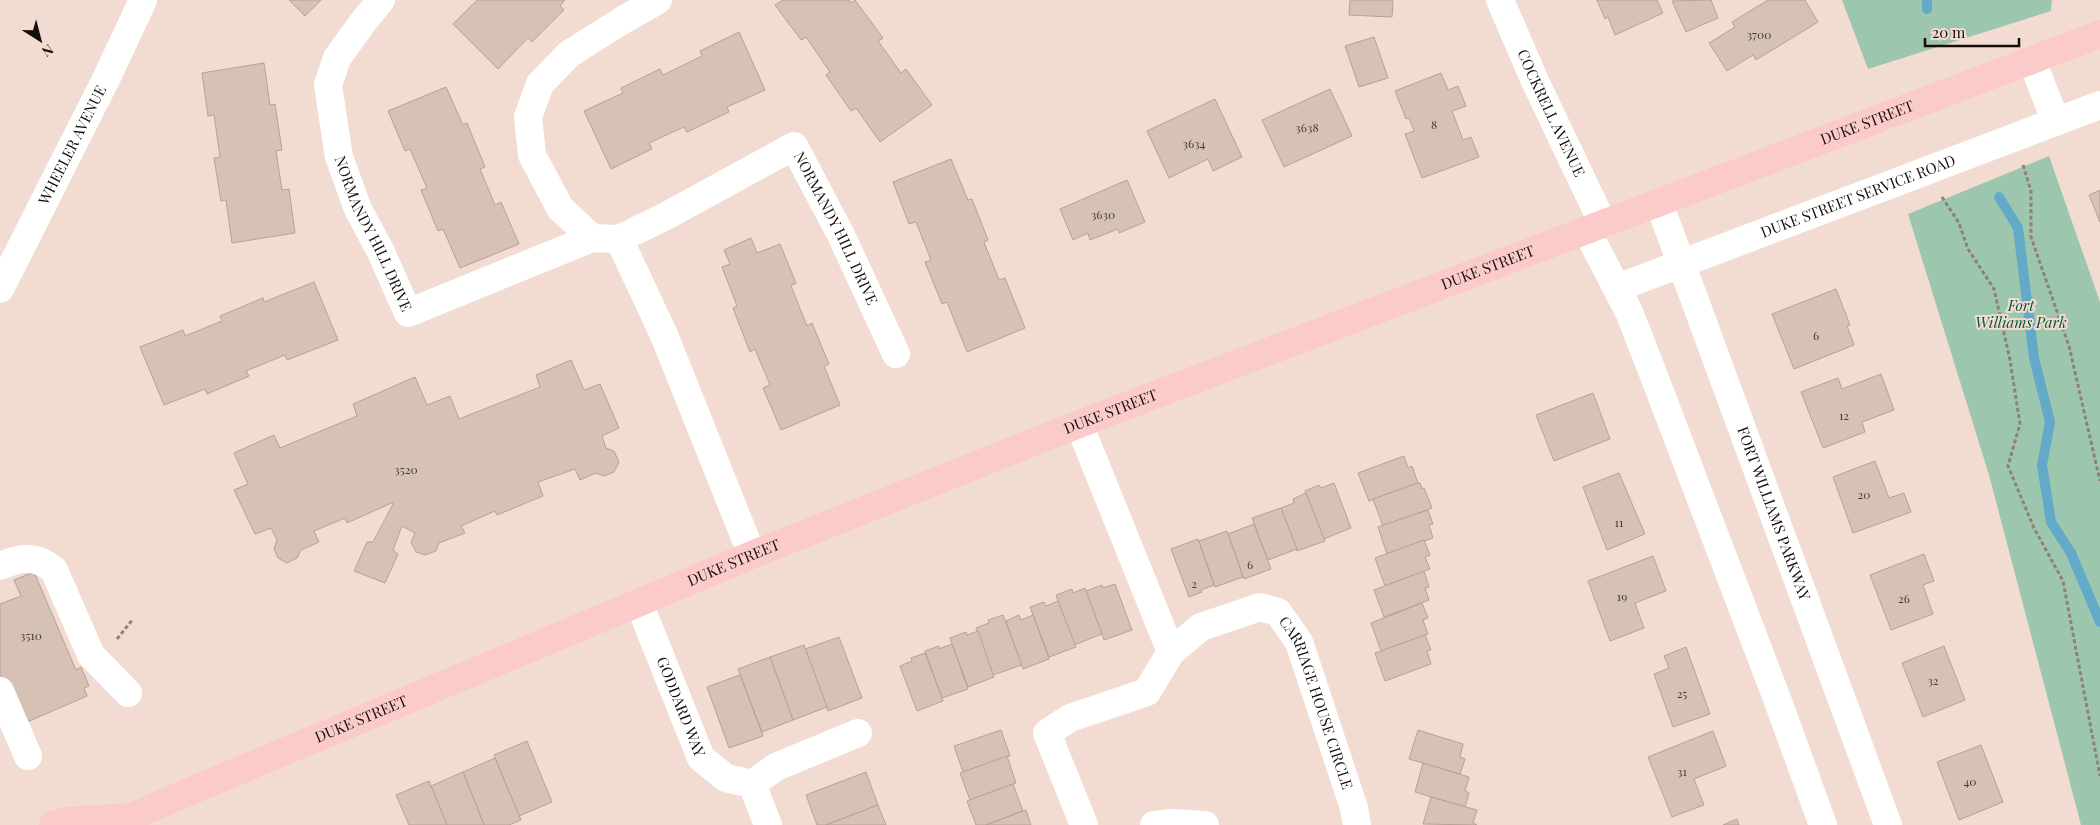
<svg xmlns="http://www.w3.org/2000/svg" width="2100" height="825" font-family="'Playfair Display',serif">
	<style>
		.green { fill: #9cc7ae }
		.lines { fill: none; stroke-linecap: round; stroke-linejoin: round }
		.stream { stroke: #63aac9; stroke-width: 10 }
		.building { fill: #d6c1b5; stroke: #b6a196 }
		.path { stroke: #8f8078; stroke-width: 3; stroke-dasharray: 4 2.5; stroke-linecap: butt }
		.minor { stroke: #fff; stroke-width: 28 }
		.major { stroke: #fbcbca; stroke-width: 28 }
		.labels { text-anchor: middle; stroke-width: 4; stroke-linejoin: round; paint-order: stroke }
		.number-label { font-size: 12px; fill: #463b36 }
		.street-label { font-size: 15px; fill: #160e0b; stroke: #f2dcd1 }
		.park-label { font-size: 15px; font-style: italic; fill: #035837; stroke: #f2dcd1 }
	</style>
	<rect width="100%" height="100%" fill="#f2dcd1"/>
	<!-- green -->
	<g class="green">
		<polygon points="1842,0 2052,0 2051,11 1868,69"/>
		<polygon points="2049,156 2100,302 2100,825 2081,825 1989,475 1908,214"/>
	</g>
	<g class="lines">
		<!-- stream -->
		<g class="stream">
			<polyline points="1927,9 1927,0"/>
			<polyline points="1999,197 2018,228 2034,358 2050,422 2042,465 2051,522 2071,553 2100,622"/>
		</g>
	</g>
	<!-- building -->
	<g class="building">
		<polygon points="289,0 321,0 305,16"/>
		<polygon points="477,0 565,0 560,6 564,10 532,42 528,38 498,69 453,24"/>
		<polygon points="783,0 849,0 851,3 855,0 883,38 878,41 901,73 906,69 932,105 880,142 856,108 851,111 826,75 830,72 806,37 801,40 775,5"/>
		<polygon points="1350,0 1393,0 1392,17 1349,15"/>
		<polygon points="1597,0 1657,0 1663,13 1615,35 1608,17 1605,19"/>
		<polygon points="1711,0 1718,18 1686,32 1672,1"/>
		<polygon points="1768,0 1805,0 1818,22 1756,60 1753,55 1727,71 1709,43 1735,27 1732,22"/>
		<polygon points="739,32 765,90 727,107 729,112 687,132 684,127 649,143 652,149 611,169 584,111 623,93 621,88 660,69 663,75 702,56 700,51"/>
		<polygon points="1374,37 1388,78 1359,87 1345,46"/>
		<polygon points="264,63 270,105 275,104 282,150 276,151 282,190 289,189 295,233 232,243 226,200 221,201 214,158 220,157 214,115 208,116 202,73"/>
		<polygon points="1441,73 1448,90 1458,86 1466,106 1452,111 1463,140 1471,137 1479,157 1422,178 1405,134 1414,131 1409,118 1406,119 1395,91"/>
		<polygon points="446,87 463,125 467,123 485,167 480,169 495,205 501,202 519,244 460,268 443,229 438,231 421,190 427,188 410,149 405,151 388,111"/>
		<polygon points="1330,89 1352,136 1284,167 1262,120"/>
		<polygon points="1215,99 1242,157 1213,171 1208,159 1169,178 1147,131"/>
		<polygon points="951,159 968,200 972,199 988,240 984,242 999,280 1005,278 1025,328 967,352 947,302 942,304 925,262 931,260 916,222 909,224 893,182"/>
		<polygon points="1127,180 1145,222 1119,233 1118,229 1090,240 1088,233 1073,240 1060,209"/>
		<polygon points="2100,190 2100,222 2089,195"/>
		<polygon points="751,238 757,253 780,244 796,283 791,286 807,326 812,323 829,364 824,366 840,405 781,430 763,388 770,385 755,349 750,352 733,308 737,306 722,267 730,264 724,250"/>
		<polygon points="314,282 338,340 287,360 285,355 246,371 249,376 207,394 205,389 164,405 140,347 183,330 185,336 222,321 220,316 263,298 264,302"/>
		<polygon points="1836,289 1850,325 1847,326 1854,345 1794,369 1772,314"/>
		<polygon points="571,360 584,390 600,384 619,428 602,436 606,448 614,451 619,462 614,472 604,476 596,473 580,480 575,469 538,482 543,496 497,515 495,511 461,526 465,533 439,543 436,551 425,555 416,552 411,542 415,533 402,526 393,550 398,554 385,583 354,571 367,542 373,542 394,502 347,523 345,518 314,531 319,542 301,550 297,558 287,563 278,558 274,549 277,540 271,528 255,534 234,490 248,484 234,453 274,435 280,448 357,416 353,404 415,377 427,405 450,396 459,419 540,387 536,375"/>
		<polygon points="1881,374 1894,410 1862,422 1865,432 1823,448 1801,392 1838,378 1842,389"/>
		<polygon points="1593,393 1610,439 1554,461 1536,415"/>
		<polygon points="1404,456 1408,468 1412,466 1418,483 1369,501 1358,473"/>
		<polygon points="1875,461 1889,498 1904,493 1911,512 1853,533 1833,477"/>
		<polygon points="1619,473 1645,534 1607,550 1583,487"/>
		<polygon points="1334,483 1351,528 1324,539 1305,491 1319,485 1321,488"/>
		<polygon points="1418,483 1420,483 1422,489 1424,488 1432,508 1383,526 1373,499"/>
		<polygon points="1306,493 1325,541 1297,551 1281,508 1294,503 1293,499"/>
		<polygon points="1281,508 1297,549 1268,560 1252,518"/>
		<polygon points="1428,510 1433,524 1429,525 1433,538 1387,554 1378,527"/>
		<polygon points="1254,524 1271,569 1244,579 1228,534"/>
		<polygon points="1227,531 1243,577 1215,587 1199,541"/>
		<polygon points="1198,539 1214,585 1201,590 1202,592 1189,597 1171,549"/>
		<polygon points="1424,540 1430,555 1425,557 1430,569 1385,586 1375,558"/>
		<polygon points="1924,554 1934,581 1923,585 1933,614 1891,630 1870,575"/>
		<polygon points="1653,556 1666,591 1635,603 1644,628 1610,641 1588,581"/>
		<polygon points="1424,571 1429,587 1425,588 1429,600 1384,617 1374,590"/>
		<polygon points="34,572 76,670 81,667 89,686 84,688 87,696 27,722 14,710 0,677 0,604 21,596 14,580"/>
		<polygon points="1115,584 1132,630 1104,640 1086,591 1102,585 1103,588"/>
		<polygon points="1085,588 1102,634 1074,645 1056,595 1072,589 1073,593"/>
		<polygon points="1058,601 1076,647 1049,657 1030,607 1044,602 1046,606"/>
		<polygon points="1422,603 1428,618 1423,620 1428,634 1381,651 1371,623"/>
		<polygon points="1003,615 1022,665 993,675 976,628 989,623 988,620"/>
		<polygon points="1019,615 1021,620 1033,615 1049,659 1023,669 1006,621"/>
		<polygon points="978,631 994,677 968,687 950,638 966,632 967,635"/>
		<polygon points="1425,635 1431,650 1427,651 1431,664 1385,681 1375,653"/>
		<polygon points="839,637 862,698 828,711 805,649"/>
		<polygon points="952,644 968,689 942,698 925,651 939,646 939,649"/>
		<polygon points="804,645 827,707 793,720 770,657"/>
		<polygon points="1944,646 1965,700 1923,717 1902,663"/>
		<polygon points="1686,647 1710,714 1673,727 1654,674 1669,668 1664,656"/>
		<polygon points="925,653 943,701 917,711 900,666 912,661 911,658"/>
		<polygon points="770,657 793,720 762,732 738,669"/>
		<polygon points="740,675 763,736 729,748 707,687"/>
		<polygon points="1001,730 1010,756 963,772 954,746"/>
		<polygon points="1418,730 1463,744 1460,757 1465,759 1460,774 1409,759"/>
		<polygon points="1713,731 1726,766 1694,779 1704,805 1672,817 1648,757"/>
		<polygon points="527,741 552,802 519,816 494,755"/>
		<polygon points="1981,745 2003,802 1959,820 1937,762"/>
		<polygon points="1007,756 1016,783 970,800 960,773"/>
		<polygon points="495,758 521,820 509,825 484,825 463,772"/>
		<polygon points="1423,763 1469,777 1465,791 1469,793 1465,807 1415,792"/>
		<polygon points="463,772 484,825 447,825 431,786"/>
		<polygon points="866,772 878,805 826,825 817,825 806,795"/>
		<polygon points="429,781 447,825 409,825 396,795"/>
		<polygon points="1013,784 1023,811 986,825 976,825 967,801"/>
		<polygon points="1431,797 1477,810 1473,823 1477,825 1423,824"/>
		<polygon points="878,805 886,825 826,825"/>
		<polygon points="1026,810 1031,825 986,825 1023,811"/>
		<polygon points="1737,819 1739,825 1723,825"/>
	</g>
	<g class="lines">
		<!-- path -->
		<g class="path">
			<polyline points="2023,165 2031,191 2031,237 2069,346 2100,481"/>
			<polyline points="1942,197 1959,223 1968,249 1994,289 2010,360 2020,424 2008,466 2034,528 2063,581 2100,776"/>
			<polyline points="117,639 133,619"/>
		</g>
		<!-- minor -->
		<g class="minor">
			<path id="s1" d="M381 0 363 22 337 58 328 85 339 157 358 209 381 252 408 313 592 238 619 239 666 216 794 146 841 235 896 354"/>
			<path id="s2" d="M1500 0 1534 79 1603 224"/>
			<polyline points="2032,61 2056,122"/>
			<path id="s3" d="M1659 203 1888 825"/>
			<polyline points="1587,231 1629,312 1649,363 1776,696 1823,825"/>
			<polyline points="592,238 560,208 532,155 528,117 540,84 569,54 623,20 658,0"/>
			<polyline points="619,239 664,335 752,555"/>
			<path id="s4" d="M1617 288 2100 105"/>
			<path id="s5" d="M0 289 107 77 143 0"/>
			<polyline points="1079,424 1171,652"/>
			<path d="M0 566C21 557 36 555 54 570L91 655 128 693"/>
			<path id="s6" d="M639 603 701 758 726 778 752 784 768 825"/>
			<polyline points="0,691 28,756"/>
			<polyline points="752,784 776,767 858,733"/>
			<path id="s7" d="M1084 825 1047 733 1070 718 1147 692 1171 652 1201 627 1260 607 1278 612 1299 642 1354 808 1357 825"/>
			<polyline points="1154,825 1173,823 1205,825"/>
		</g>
		<!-- major -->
		<g class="major">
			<polyline points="53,825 66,821 130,817"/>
			<path id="s8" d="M115 825 167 801 752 555 1079 424 2100 34"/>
		</g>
	</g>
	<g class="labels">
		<!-- number labels -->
		<g class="number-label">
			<text x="1759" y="39">3700</text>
			<text x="1434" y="129">8</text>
			<text x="1307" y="132">3638</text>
			<text x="1194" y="148">3634</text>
			<text x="1103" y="219">3630</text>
			<text x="1816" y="340">6</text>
			<text x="1844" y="420">12</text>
			<text x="406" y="474">3520</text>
			<text x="1864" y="499">20</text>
			<text x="1619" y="527">11</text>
			<text x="1250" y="569">6</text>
			<text x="1194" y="588">2</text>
			<text x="1622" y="601">19</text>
			<text x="1904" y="603">26</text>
			<text x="31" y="640">3510</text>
			<text x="1933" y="685">32</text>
			<text x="1682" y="698">25</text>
			<text x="1682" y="776">31</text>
			<text x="1970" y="786">40</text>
		</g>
		<!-- street labels -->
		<g class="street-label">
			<text dy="5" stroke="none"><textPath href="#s2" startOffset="124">COCKRELL AVENUE</textPath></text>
			<text dy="5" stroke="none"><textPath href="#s8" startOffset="1888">DUKE STREET</textPath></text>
			<text dy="5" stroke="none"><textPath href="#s5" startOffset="161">WHEELER AVENUE</textPath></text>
			<text dy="5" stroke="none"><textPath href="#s4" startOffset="258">DUKE STREET SERVICE ROAD</textPath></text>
			<text dy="5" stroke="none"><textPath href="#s1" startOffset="861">NORMANDY HILL DRIVE</textPath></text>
			<text dy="5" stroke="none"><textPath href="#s1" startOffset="258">NORMANDY HILL DRIVE</textPath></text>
			<text dy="5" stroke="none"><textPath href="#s8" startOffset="1482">DUKE STREET</textPath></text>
			<text dy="5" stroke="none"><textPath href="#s8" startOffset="1078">DUKE STREET</textPath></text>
			<text dy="5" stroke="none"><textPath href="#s3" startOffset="331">FORT WILLIAMS PARKWAY</textPath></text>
			<text dy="5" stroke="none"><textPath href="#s8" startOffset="672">DUKE STREET</textPath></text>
			<text dy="5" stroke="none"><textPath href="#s7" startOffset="474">CARRIAGE HOUSE CIRCLE</textPath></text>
			<text dy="5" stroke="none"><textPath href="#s6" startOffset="112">GODDARD WAY</textPath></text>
			<text dy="5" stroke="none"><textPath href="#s8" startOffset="268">DUKE STREET</textPath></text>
		</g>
		<!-- park labels -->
		<g class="park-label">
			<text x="2021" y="311">Fort<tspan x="2021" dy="17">Williams Park</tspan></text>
		</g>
	</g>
	<!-- north arrow -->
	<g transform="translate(40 40) rotate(144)" stroke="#f2dcd1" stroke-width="4" paint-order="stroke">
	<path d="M0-4L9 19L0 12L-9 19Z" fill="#160e0b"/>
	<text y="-8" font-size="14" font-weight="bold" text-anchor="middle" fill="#160e0b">N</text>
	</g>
	<!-- scale -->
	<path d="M1925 38v8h94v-8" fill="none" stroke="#160e0b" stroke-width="2.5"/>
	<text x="1932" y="38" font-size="15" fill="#160e0b" stroke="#f2dcd1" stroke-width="4" paint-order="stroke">20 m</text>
</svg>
